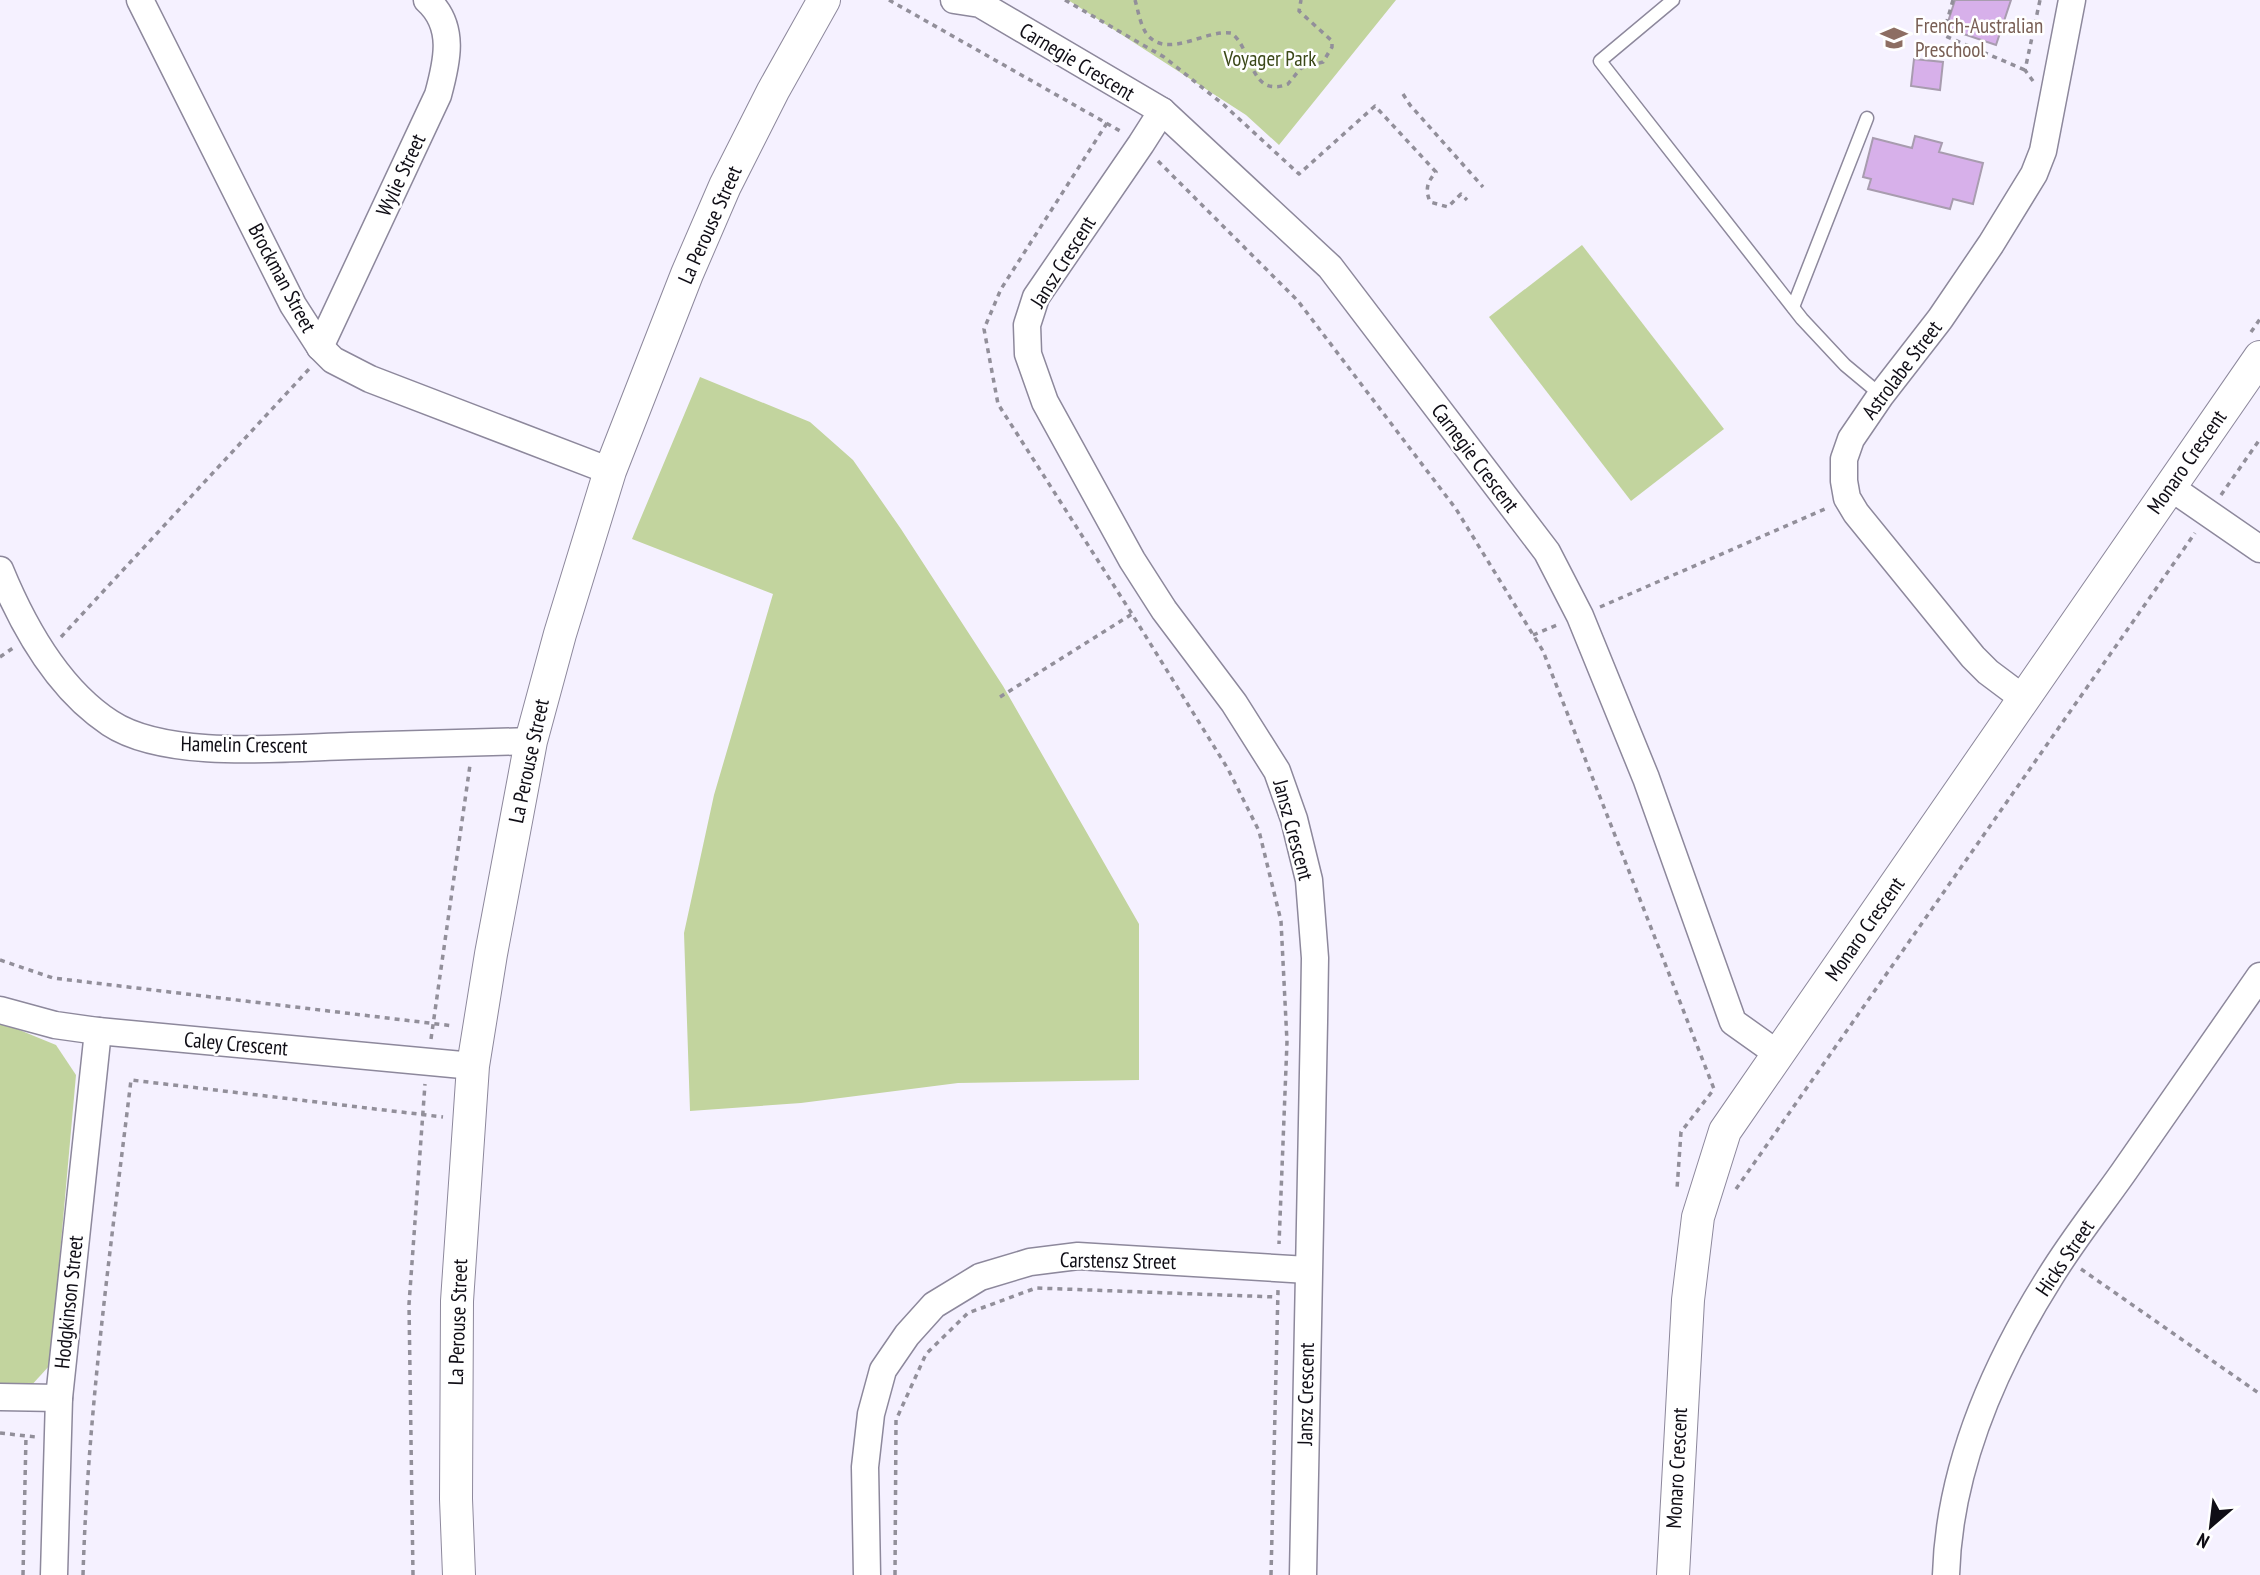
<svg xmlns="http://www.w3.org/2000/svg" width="2260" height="1575" font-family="'PT Sans Narrow',sans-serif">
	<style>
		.green { fill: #c2d49e }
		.building { fill: #d7b0ea; stroke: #a89caf; stroke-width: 2 }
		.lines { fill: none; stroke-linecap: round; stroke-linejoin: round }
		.service-casing { stroke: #8d889c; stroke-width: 15 }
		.minor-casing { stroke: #8d889c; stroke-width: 29 }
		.tertiary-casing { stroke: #8d889c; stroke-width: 34 }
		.path { stroke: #928f9a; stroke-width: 3.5; stroke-dasharray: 5 5; stroke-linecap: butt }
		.service { stroke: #fff; stroke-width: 12 }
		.minor { stroke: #fff; stroke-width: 26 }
		.tertiary { stroke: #fff; stroke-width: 32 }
		.labels { text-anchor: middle; stroke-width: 5; stroke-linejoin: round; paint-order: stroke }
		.education-label { font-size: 21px; fill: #785e54; stroke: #fff; text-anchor: start }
		.park-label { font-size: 21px; fill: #3b4819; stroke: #fff }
		.street-label { font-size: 21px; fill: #0f0d15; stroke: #fff }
	</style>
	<rect width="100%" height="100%" fill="#f5f1ff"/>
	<!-- green -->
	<g class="green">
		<polygon points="1068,0 1396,0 1279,145 1246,115"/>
		<polygon points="1582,245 1724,429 1631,501 1489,317"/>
		<polygon points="700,377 810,422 853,460 901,529 1003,686 1139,924 1139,1080 958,1083 801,1103 690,1111 684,933 714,795 773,594 632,539"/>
		<polygon points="0,1022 56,1045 76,1075 50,1365 29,1388 0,1386"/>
	</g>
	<!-- building -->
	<g class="building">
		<polygon points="1955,0 2011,0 1996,45 1946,28"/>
		<polygon points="1914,59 1943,62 1940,90 1911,86"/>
		<polygon points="1915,136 1942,143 1939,152 1983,163 1973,204 1953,199 1950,209 1868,189 1871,179 1863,177 1873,138 1912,148"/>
	</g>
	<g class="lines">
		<defs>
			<g id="service">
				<polyline points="1673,0 1600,61 1802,319 1845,365 1881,395"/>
				<polyline points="1793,307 1867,118"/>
			</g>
			<g id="minor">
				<polyline points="140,0 293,305 320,347 333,360 370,379 610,471"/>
				<polyline points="954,0 980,4 1162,111 1330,267 1547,552 1580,616 1646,778 1733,1022 1778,1054"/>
				<polyline points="1162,111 1141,144 1036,297 1027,325 1028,354 1045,402 1132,560 1164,610 1234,703 1277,771 1294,819 1309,880 1315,958 1314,1022 1303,1575"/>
				<path d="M320 347 438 95C447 62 456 26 427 0"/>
				<polyline points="2170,487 2260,549"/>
				<path d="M0 570C23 626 58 689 110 723 166 760 284 748 350 746 411 744 471 743 531 741"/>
				<polyline points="2024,699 1988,672 1973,657 1856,513 1847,498 1844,481 1844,459 1851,439 1881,395 1940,319 1991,244 2034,174 2043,151 2072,0"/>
				<polyline points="0,1010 55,1025 98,1031 473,1066"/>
				<polyline points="0,1397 59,1398"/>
				<polyline points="54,1575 59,1398 98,1031"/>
				<polyline points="867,1575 865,1467 871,1414 883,1370 907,1335 934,1305 980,1277 1030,1262 1078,1256 1308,1270"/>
				<path d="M1946 1575C1949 1468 1994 1366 2050 1277 2072 1241 2099 1207 2123 1173 2169 1107 2214 1042 2260 976"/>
			</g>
			<g id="tertiary">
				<polyline points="459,1575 456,1499 457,1301 473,1066 491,954 531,741 560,634 610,471 687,274 725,186 773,91 824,0"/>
				<polyline points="1673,1575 1688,1300 1698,1217 1725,1131 2260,357"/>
			</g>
		</defs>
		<!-- service casing -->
		<use href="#service" class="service-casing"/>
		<!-- minor casing -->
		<use href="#minor" class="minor-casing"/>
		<!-- tertiary casing -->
		<use href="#tertiary" class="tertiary-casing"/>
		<!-- path -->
		<g class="path">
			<polyline points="889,0 1122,132"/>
			<path d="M1065 0 1164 57 1224 105 1299 174 1375 106 1436 172C1427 182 1425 189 1430 202L1448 207 1461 194 1467 200"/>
			<path d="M1135 0C1138 10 1140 24 1146 33 1166 61 1205 29 1231 33 1253 48 1249 99 1288 84L1301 68 1323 62 1332 47V41L1299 11 1301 0"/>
			<polyline points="1953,0 1943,35 2025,70"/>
			<polyline points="2033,81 2025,70 2040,0"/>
			<polyline points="1403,94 1410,105 1483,187"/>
			<polyline points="1107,123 1001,289 984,329 998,404 1132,614 1228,769 1259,831 1281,921 1287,1042 1279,1244"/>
			<polyline points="1158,161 1298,301 1456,509 1543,651 1714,1089 1681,1132 1677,1189"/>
			<polyline points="2251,332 2260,319"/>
			<polyline points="2221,495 2260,439"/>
			<polyline points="1600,607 1827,508"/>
			<polyline points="1533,635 1557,625"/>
			<polyline points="61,637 310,368"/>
			<polyline points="0,657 13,648"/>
			<polyline points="1000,697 1132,614"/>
			<polyline points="0,960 53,978 454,1026"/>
			<polyline points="431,1039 470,765"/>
			<polyline points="1736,1189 2195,533"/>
			<polyline points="2081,1269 2260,1394"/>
			<polyline points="0,1433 36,1437"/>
			<polyline points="23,1575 26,1436"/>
			<path d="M83 1575C88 1409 111 1245 131 1080L443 1117"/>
			<polyline points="413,1575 409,1304 425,1084"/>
			<polyline points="895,1575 896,1420 926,1354 968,1313 1036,1288 1277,1297"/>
			<polyline points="1271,1575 1278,1290"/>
		</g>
		<!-- service -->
		<use href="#service" class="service"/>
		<!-- minor -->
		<use href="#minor" class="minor"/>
		<!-- tertiary -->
		<use href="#tertiary" class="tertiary"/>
	</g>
	<!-- icons -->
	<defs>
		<symbol id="school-bare" viewBox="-9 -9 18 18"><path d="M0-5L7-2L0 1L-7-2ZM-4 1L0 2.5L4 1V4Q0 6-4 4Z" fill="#8d6e63" stroke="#fff" stroke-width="2.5" paint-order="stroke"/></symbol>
	</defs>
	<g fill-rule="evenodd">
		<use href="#school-bare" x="1875" y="19" width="38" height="38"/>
	</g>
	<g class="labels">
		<!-- education labels -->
		<g class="education-label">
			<text x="1915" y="33">French-Australian<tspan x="1915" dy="24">Preschool</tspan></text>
		</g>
		<!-- park labels -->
		<g class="park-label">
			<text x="1270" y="66">Voyager Park</text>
		</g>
		<!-- street labels -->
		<g class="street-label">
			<text transform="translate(1077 62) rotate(31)" y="7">Carnegie Crescent</text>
			<text transform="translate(401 175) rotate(-65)" y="7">Wylie Street</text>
			<text transform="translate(710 225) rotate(-66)" y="7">La Perouse Street</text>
			<text transform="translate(1063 262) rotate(-58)" y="7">Jansz Crescent</text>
			<text transform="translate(282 278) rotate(62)" y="7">Brockman Street</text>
			<text transform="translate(1902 370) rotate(-53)" y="7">Astrolabe Street</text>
			<text transform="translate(1475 458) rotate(53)" y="7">Carnegie Crescent</text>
			<text transform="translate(2187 462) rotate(-55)" y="7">Monaro Crescent</text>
			<text transform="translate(244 745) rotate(1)" y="7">Hamelin Crescent</text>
			<text transform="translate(529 761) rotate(-78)" y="7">La Perouse Street</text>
			<text transform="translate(1293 830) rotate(75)" y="7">Jansz Crescent</text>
			<text transform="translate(1865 929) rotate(-55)" y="7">Monaro Crescent</text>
			<text transform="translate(236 1044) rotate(5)" y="7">Caley Crescent</text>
			<text transform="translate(2065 1258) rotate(-56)" y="7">Hicks Street</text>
			<text transform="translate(1118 1261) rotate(1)" y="7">Carstensz Street</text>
			<text transform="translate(69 1302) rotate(-84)" y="7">Hodgkinson Street</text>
			<text transform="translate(458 1322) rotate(-88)" y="7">La Perouse Street</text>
			<text transform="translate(1306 1394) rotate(-89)" y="7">Jansz Crescent</text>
			<text transform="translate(1677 1468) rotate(-87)" y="7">Monaro Crescent</text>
		</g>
	</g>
	<!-- north arrow -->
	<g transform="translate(2211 1526) rotate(208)" stroke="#ffffff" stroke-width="5" paint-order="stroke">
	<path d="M0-5L12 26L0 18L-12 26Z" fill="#0f0d15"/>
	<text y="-10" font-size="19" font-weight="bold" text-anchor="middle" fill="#0f0d15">N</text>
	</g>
</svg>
